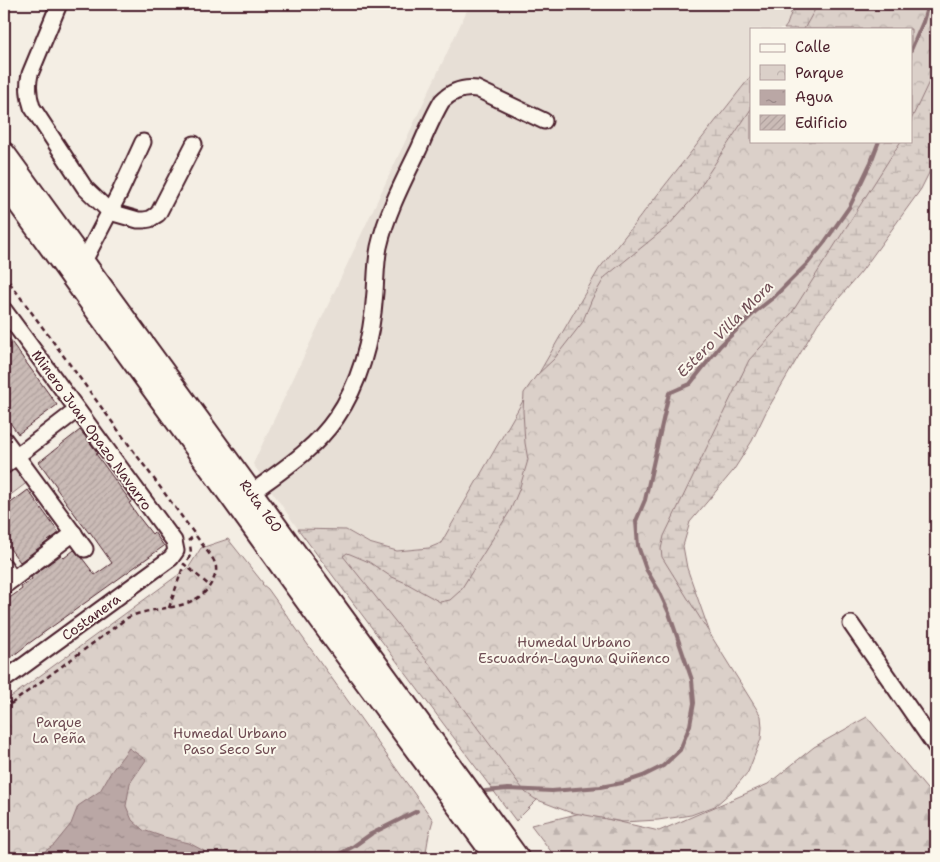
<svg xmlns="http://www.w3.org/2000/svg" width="940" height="862" font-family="'Shantell Sans',sans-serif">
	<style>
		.built { fill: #e7dfd6 }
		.grass { fill: url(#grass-tufts); stroke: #92787a }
		.forest { fill: url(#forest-firs); stroke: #92787a }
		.wetland { fill: url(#wetland-marsh); stroke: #92787a }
		.park { fill: url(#park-crowns); stroke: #92787a }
		.water { fill: url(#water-ripples); stroke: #8d7174 }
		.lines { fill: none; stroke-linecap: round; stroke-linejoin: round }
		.stream { stroke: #8d7174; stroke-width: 4 }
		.building { fill: url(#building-hatch); stroke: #4a1f2b }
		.minor-casing { stroke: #4a1f2b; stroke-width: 19 }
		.highway-casing { stroke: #4a1f2b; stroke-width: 25 }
		.path { stroke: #4a1f2b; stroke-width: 2.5; stroke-dasharray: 5 4; stroke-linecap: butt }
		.minor { stroke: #fbf7ec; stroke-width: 15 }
		.highway { stroke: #fbf7ec; stroke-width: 21 }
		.labels { text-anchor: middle; stroke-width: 4; stroke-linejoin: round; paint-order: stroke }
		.street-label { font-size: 14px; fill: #4a1f2b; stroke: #fbf7ec }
		.park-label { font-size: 14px; fill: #6e4b52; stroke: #fbf7ec }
		.water-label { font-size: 15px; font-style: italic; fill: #714f56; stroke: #fbf7ec }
	</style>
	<defs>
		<pattern id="grass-tufts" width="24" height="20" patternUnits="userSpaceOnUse" patternTransform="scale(1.25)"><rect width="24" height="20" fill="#dbd0c9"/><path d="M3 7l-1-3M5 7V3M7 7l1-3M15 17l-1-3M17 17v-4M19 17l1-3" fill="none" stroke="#bdb2ad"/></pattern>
		<pattern id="forest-firs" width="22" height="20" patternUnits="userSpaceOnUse" patternTransform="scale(1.25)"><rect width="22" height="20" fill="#dbd0c9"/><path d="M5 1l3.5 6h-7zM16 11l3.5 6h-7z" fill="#bdb2ad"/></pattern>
		<pattern id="wetland-marsh" width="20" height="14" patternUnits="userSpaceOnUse" patternTransform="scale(1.25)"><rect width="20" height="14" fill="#dbd0c9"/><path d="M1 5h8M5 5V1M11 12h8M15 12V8" fill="none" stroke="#bdb2ad"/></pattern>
		<pattern id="park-crowns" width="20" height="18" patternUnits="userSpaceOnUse" patternTransform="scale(1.25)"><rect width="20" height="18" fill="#dbd0c9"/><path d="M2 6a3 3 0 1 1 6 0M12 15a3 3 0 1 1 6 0" fill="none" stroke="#bdb2ad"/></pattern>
		<pattern id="water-ripples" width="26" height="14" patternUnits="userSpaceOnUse" patternTransform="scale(1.25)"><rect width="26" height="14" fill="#baa7a5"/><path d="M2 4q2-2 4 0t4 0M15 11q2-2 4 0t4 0" fill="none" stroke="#998787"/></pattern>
		<pattern id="building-hatch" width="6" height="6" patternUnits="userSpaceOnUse" patternTransform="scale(1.25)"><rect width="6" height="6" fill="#cabbb6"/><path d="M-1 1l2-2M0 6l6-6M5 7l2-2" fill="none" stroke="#afa09d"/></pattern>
	</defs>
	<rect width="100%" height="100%" fill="#f4eee4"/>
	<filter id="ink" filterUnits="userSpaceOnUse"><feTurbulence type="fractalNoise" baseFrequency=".02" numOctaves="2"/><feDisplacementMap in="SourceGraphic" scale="10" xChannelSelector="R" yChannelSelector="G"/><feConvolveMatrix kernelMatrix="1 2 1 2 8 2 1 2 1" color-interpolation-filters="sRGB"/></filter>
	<g filter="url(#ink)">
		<!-- built -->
		<polygon class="built" points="470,4 794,4 787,25 784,29 751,29 751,76 599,269 441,543 429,548 397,551 369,543 346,530 298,529 253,464"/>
		<!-- grass -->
		<polygon class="grass" points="16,468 29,481 4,500 4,477"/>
		<!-- forest -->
		<polygon class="forest" points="867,717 936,800 936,858 556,858 531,825 581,813 659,831 768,784 814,747"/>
		<!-- wetland -->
		<polygon class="wetland" points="794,4 936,4 936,159 921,189 882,243 861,272 818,323 766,412 752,441 733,471 690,522 683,546 687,568 730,690 538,799 516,821 298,529 346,530 369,543 397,551 429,548 441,543 599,269 751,76 751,141 911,141 911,29 784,29 787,25"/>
		<!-- park -->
		<g class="park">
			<polygon points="818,4 936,4 936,67 911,120 911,29 804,29"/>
			<polygon points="751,109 751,141 901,141 791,314 749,360 664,536 661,549 662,557 761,716 762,727 761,739 748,772 731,792 715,806 691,815 658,820 623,822 569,812 535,799 525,792 439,676 343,556 347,553 350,554 369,562 390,576 406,583 440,602 450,600 460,591 510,511 519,490 528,460 525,443 523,411 524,393 536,376 554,359 582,323 592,299 605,277 668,226 695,196 708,174"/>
			<polygon points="228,539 263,583 262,584 268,589 433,820 429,834 425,858 4,858 4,702 189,567 201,548"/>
		</g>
		<!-- water -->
		<polygon class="water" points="129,748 146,760 130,783 126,806 132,820 143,830 164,837 189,843 204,851 202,858 35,858 54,845 71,824 78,806 100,791 111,772"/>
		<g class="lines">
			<!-- stream -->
			<g class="stream">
				<polyline points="911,50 923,22 928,4"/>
				<polyline points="485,791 508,789 552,791 600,787 622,783 643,776 663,766 680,750 690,725 694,703 692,680 669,613 659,591 646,569 638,546 636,521 645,500 669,393 690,384 720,346 755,312 774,297 808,263 824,243 850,206 871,162 879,141"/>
				<polyline points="321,858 334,857 354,846 371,834 417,811"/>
			</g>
		</g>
		<!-- building -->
		<g class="building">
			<polygon points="4,332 57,405 18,434 4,414"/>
			<polygon points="80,430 98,453 96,454 131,502 129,503 138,516 152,534 154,532 164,546 28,644 4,663 4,602 22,589 21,587 32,579 31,577 61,555 64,558 74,550 82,558 95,575 112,563 90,532 89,533 82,524 56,488 57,487 39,462"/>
			<polygon points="28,490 59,533 20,562 4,541 4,508"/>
		</g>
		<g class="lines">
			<defs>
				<g id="minor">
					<path d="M59 4 30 74C27 86 28 95 32 107L85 188 110 212 138 220H144L150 219 158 214 194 144"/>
					<polyline points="83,263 120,192 143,142"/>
					<polyline points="4,310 174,541 176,551 171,558 4,680"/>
					<polyline points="4,439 85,549"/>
					<polyline points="4,466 77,410"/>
					<path d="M251 493C282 470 314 450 336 418 361 382 372 336 375 292 376 277 376 262 379 247 387 212 404 180 419 149 426 133 433 116 442 101 452 91 463 87 477 89L544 121"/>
					<polyline points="4,566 13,579"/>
					<polyline points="4,586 74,533"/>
					<polyline points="851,624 936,747"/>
				</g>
				<g id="highway">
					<polyline points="4,153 518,858"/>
					<polyline points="4,183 326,628 496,858"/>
				</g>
			</defs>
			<!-- minor casing -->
			<use href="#minor" class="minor-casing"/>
			<!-- highway casing -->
			<use href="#highway" class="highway-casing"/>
			<!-- path -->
			<g class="path">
				<path d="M4 275 213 559C217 566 217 571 214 578 198 615 157 603 127 618L4 709"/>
				<polyline points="4,291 9,298"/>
				<polyline points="188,541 195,535"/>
				<polyline points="188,560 191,553 190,544"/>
				<polyline points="169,608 184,564 210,586"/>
				<polyline points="4,694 11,704"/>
			</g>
			<!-- minor -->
			<use href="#minor" class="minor"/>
			<!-- highway -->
			<use href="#highway" class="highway"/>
		</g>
	</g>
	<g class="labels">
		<!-- street labels -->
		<g class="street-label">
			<text transform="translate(92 430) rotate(54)" y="5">Minero Juan Opazo Navarro</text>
			<text transform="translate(261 506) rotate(54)" y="5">Ruta 160</text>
			<text transform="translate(91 617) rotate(-36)" y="5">Costanera</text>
		</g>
		<!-- park labels -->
		<g class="park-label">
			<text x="574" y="647">Humedal Urbano<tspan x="574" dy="16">Escuadrón-Laguna Quiñenco</tspan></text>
			<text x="59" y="727">Parque<tspan x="59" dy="16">La Peña</tspan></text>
			<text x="230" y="738">Humedal Urbano<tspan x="230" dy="16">Paso Seco Sur</tspan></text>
		</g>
		<!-- water labels -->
		<g class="water-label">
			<text transform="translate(725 329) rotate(-45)" y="5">Estero Villa Mora</text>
		</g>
	</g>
	<!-- margin -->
	<rect width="940" height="862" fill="none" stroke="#fbf7ec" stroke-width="20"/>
	<rect x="10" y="10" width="920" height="842" fill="none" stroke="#4a1f2b" stroke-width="2" filter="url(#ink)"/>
	<!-- legend -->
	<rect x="750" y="28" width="162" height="115" fill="#fbf7ec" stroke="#b4a19f"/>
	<rect x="760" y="44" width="25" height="8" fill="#fbf7ec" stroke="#b4a19f"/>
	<text x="795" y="52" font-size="15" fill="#4a1f2b">Calle</text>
	<rect x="760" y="65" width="25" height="15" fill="url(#park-crowns)" stroke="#b4a19f"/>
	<text x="795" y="78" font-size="15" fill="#4a1f2b">Parque</text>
	<rect x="760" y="90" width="25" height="15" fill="url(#water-ripples)" stroke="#b4a19f"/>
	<text x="795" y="102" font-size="15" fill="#4a1f2b">Agua</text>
	<rect x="760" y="115" width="25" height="15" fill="url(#building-hatch)" stroke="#b4a19f"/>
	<text x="795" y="128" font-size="15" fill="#4a1f2b">Edificio</text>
</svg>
